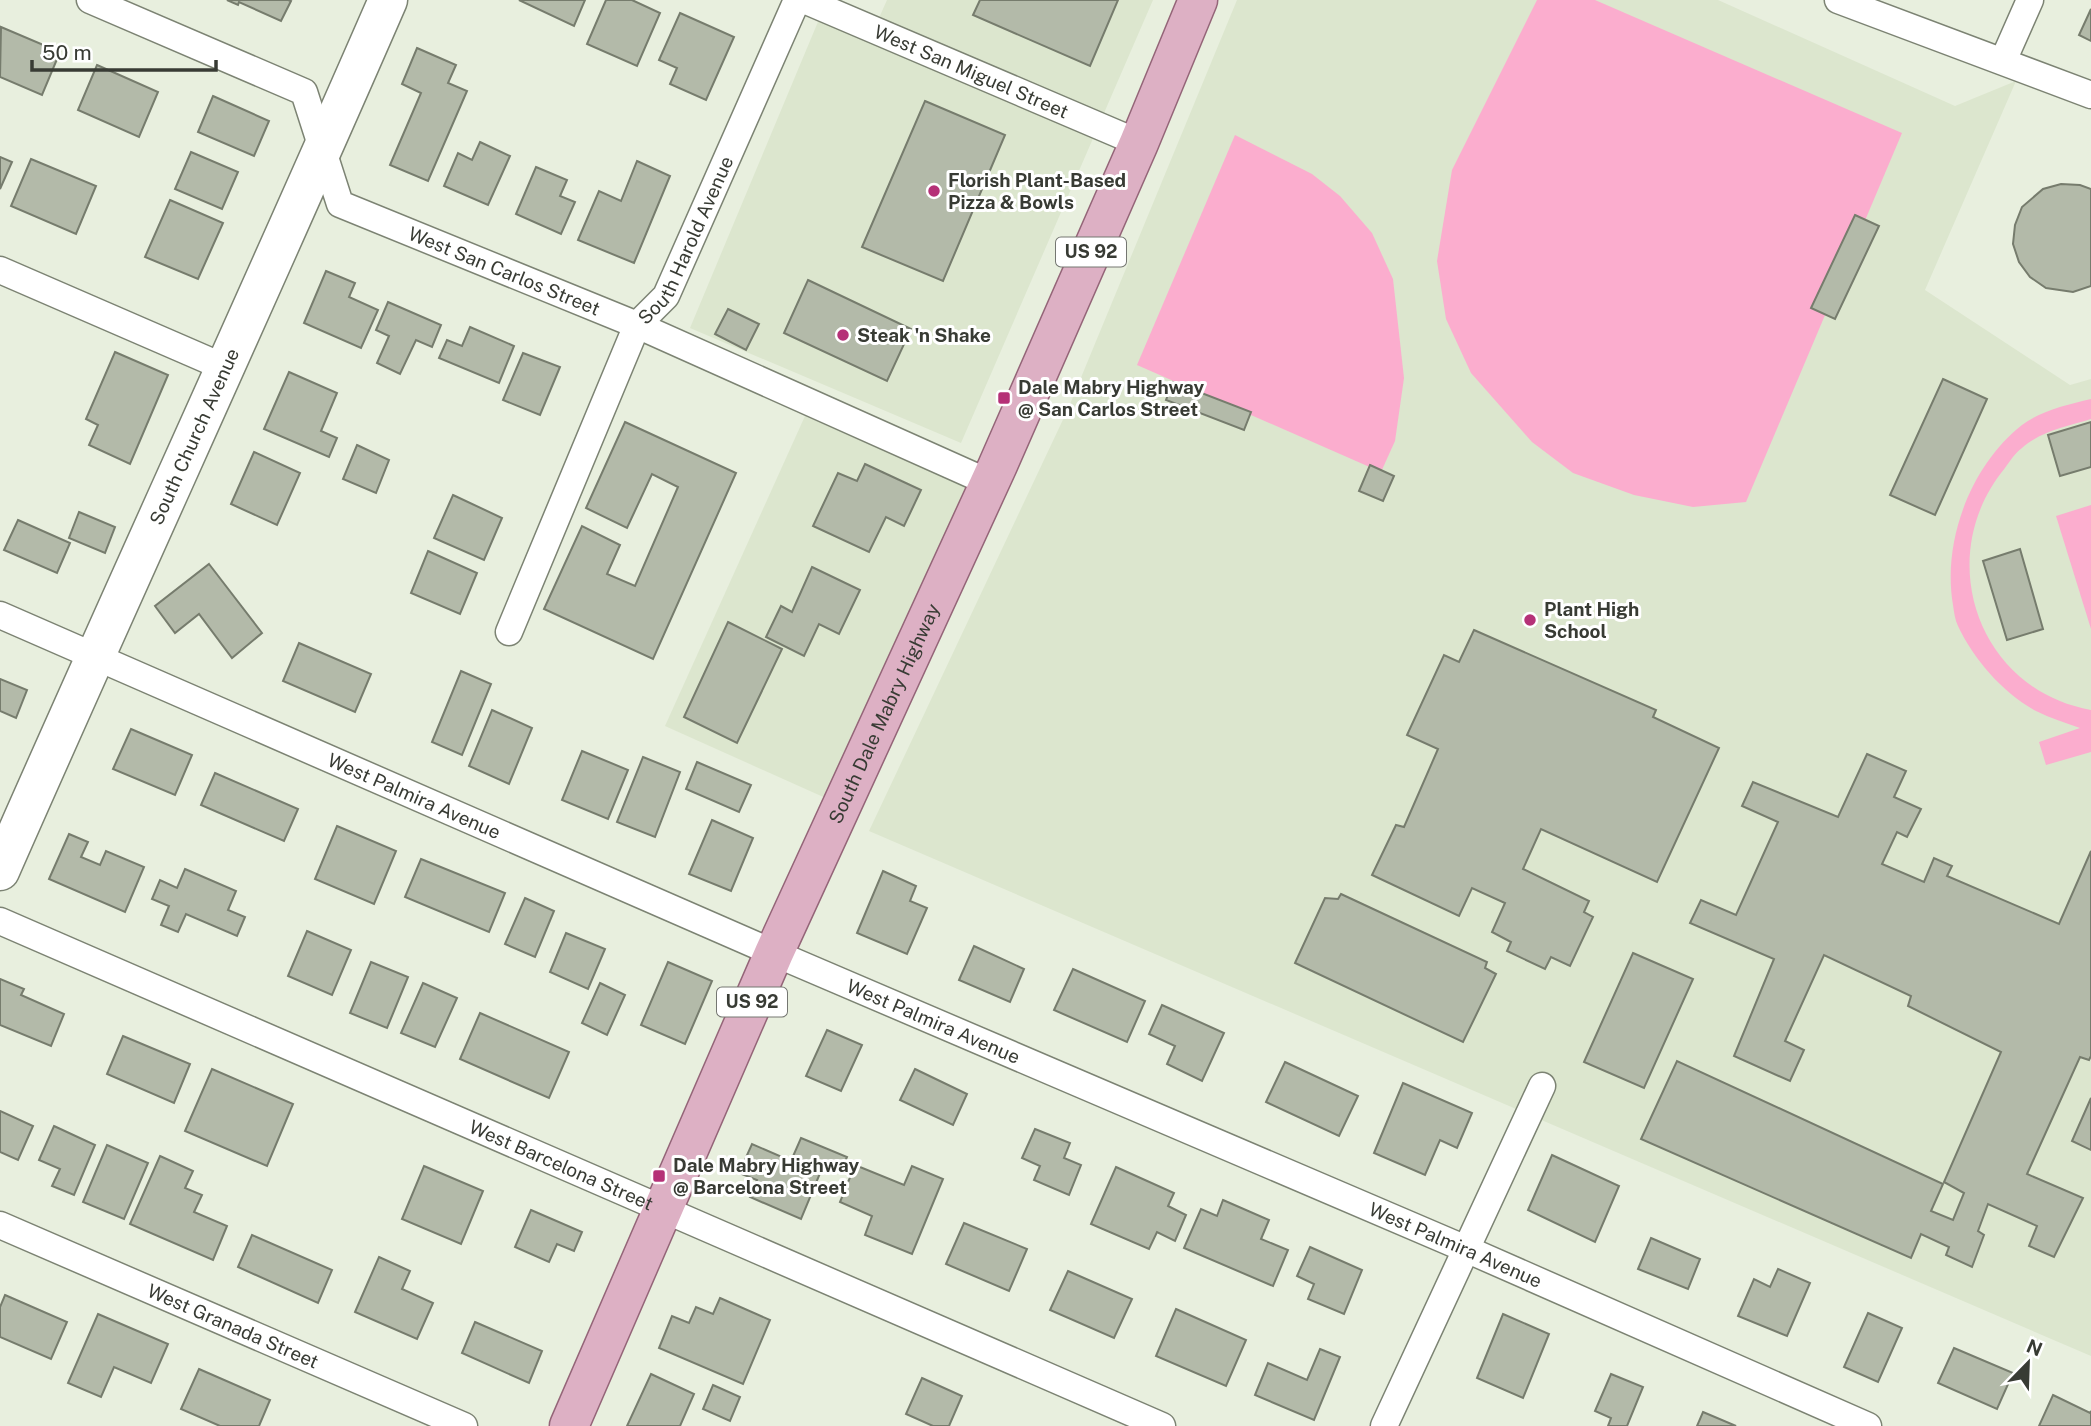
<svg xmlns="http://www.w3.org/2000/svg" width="2091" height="1426" font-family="'Public Sans',sans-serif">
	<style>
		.built { fill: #dce6ce }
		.green { fill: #fbadce }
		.building { fill: #b3baa9; stroke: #767c6d; stroke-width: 2 }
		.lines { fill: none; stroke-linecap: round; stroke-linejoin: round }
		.street-casing { stroke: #7c8373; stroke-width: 29 }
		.secondary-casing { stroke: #7c8373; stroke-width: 41 }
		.primary-casing { stroke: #946578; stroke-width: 41 }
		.street { stroke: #fff; stroke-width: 26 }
		.secondary { stroke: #fff; stroke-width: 38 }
		.primary { stroke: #ddb0c4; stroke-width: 38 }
		.poi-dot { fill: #b53177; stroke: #fff; stroke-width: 2.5 }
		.labels { text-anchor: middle; stroke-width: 6; stroke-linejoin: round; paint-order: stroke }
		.shield { fill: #fff; stroke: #747671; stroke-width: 2 }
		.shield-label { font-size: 18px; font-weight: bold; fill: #383b34 }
		.street-label { font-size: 19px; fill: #383b34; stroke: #fff }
		.poi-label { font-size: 19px; font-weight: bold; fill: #383b34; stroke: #fff; text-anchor: start }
	</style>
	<rect width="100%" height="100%" fill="#e8efde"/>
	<!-- built -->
	<g class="built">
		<polygon points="887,0 1153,0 961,443 690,328 820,17 870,38"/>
		<polygon points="1237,0 1718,0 1955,106 2016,81 1925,290 2070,385 2091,379 2091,1356 869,831 1068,409"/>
		<polygon points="805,416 972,490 830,800 665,726"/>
	</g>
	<!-- green -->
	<g class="green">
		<polygon points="1537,0 1595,0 1902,133 1746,502 1693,507 1634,495 1573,473 1532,442 1471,373 1446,319 1437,261 1452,170"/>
		<polygon points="1235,135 1312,174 1340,196 1372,233 1393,279 1404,378 1395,441 1381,472 1137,365"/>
		<path d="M2091 399V419C2068 426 2041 431 2022 448 2015 453 2010 461 2005 468 1932 556 1977 690 2091 710V752L2046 765 2039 742 2080 728C2066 723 2050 718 2036 711 2003 693 1974 660 1958 626 1955 620 1954 612 1953 605 1942 541 1971 465 2022 425 2042 410 2067 405 2091 399Z"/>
		<polygon points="2091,505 2091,629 2056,516"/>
	</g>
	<!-- building -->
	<g class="building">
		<polygon points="227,0 288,0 291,1 281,21 239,2 238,5"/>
		<polygon points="519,0 585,0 574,26"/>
		<polygon points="606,0 632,0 660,13 637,66 587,44"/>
		<polygon points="980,0 1118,0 1090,66 973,15"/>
		<polygon points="2091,9 2091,41 2079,35"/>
		<polygon points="680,13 734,37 706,100 670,84 677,68 659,60"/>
		<polygon points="1,27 60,52 42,95 0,77"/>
		<polygon points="417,48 456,65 448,83 467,91 428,181 390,165 421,93 402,84"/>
		<polygon points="97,65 158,92 139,137 78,110"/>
		<polygon points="213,96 269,121 254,156 198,132"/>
		<polygon points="925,101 1005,135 943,281 862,247"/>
		<polygon points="480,142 510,156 488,205 444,186 458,153 472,160"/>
		<polygon points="191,152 238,172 222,209 175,189"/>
		<polygon points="0,157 12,162 0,189"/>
		<polygon points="31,159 96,186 76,234 11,206"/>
		<polygon points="637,161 670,176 634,263 578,240 599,191 621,201"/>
		<polygon points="536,167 567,180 560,196 575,202 561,234 516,214"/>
		<polygon points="2061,184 2080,185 2091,189 2091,286 2073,292 2046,288 2030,277 2019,262 2013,244 2015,225 2022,207 2043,189"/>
		<polygon points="170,200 223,223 198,279 145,257"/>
		<polygon points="1855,215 1879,226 1835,319 1811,308"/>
		<polygon points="326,271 355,283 349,297 378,310 361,348 304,323"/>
		<polygon points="808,280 911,329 887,381 784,333"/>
		<polygon points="388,302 441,325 432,347 416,340 400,374 377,363 389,336 376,330"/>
		<polygon points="728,309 759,324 746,350 715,334"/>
		<polygon points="470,327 514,346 499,383 439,358 447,340 462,346"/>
		<polygon points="115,352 168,375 130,464 89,445 98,425 86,419"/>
		<polygon points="523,353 560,367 540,415 503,400"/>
		<polygon points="289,372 337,393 321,431 337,438 329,457 264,429"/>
		<polygon points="1943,379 1987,399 1935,515 1890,495"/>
		<polygon points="1173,382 1251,412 1244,430 1166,400"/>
		<polygon points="625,422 736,473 653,659 544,609 582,526 620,545 607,574 635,586 678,487 652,474 627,528 586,508"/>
		<polygon points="2091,422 2091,467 2060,476 2048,435"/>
		<polygon points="357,445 389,460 376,493 343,479"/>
		<polygon points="254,452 300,473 277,525 231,504"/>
		<polygon points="865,464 921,490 904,526 886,517 869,552 813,526 838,473 857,481"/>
		<polygon points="1370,465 1394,476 1383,501 1359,491"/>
		<polygon points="453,495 502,518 484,560 434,538"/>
		<polygon points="79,512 115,527 105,553 69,538"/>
		<polygon points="18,520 70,543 57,573 4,550"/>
		<polygon points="2020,549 2043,629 2007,640 1983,561"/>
		<polygon points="428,551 477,573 460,614 411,593"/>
		<polygon points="209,564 262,633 232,658 199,614 175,633 155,606"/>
		<polygon points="812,567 860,590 839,634 819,624 804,656 766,637 781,606 792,612"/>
		<polygon points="728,622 782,649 737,743 684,717"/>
		<polygon points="1474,630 1656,710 1653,717 1719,748 1657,882 1541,829 1523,869 1589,901 1584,912 1593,917 1570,966 1551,957 1545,969 1507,951 1511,942 1492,932 1505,903 1472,888 1459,916 1372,875 1396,825 1404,827 1438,749 1407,735 1444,655 1459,662"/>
		<polygon points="299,643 371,674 355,712 283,681"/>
		<polygon points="461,671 491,684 462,755 432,742"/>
		<polygon points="0,679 27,690 16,718 0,711"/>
		<polygon points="492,710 532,728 509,784 469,766"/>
		<polygon points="131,729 192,755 175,795 113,769"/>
		<polygon points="582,751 628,770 608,819 562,800"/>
		<polygon points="1867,754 1906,771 1894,797 1921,809 1907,837 1897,832 1882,864 1924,882 1934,858 1952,866 1947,876 2059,924 2091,851 2091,1056 2089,1060 2080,1057 2027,1174 2083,1198 2054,1257 2029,1246 2037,1226 1988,1204 1978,1231 1984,1235 1972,1267 1946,1255 1949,1247 1921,1234 1911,1258 1641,1139 1677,1061 1943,1184 1931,1211 1953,1220 1964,1193 1944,1182 2001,1052 1908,1006 1911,996 1824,955 1785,1041 1804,1050 1790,1081 1734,1056 1774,959 1690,923 1701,900 1736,915 1778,822 1742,806 1753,782 1838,817"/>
		<polygon points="643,757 680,772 655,837 617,822"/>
		<polygon points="697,762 751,785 739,812 686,789"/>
		<polygon points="215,773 298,809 284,841 201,805"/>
		<polygon points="712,820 753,838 731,891 689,874"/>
		<polygon points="337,826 396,851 374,904 315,879"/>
		<polygon points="69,834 88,842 81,857 100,865 106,851 144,867 125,912 49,879"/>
		<polygon points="421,859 505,893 489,932 405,897"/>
		<polygon points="185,869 236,891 228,910 245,917 237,936 186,914 178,932 161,925 169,906 152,899 160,880 177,888"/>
		<polygon points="883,871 916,886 910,901 927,908 907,954 857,933"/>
		<polygon points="1341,894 1487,962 1485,968 1496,974 1463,1042 1295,963 1325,898 1338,899"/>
		<polygon points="525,898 554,911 535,957 505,944"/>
		<polygon points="307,931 351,950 332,995 288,976"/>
		<polygon points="566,933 605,949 588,989 550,972"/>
		<polygon points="974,946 1024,969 1010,1002 959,980"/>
		<polygon points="1633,953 1693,979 1644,1088 1584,1062"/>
		<polygon points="371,962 408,977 387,1028 350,1013"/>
		<polygon points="668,962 712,981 685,1044 641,1025"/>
		<polygon points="1073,969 1145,1001 1127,1042 1054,1010"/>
		<polygon points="0,979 24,989 21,995 64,1014 51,1046 0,1025"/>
		<polygon points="423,983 457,998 435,1047 401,1033"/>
		<polygon points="600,983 625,995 607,1035 582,1023"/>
		<polygon points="1162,1005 1224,1033 1202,1081 1167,1064 1175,1046 1149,1034"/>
		<polygon points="480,1013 569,1052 549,1098 460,1059"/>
		<polygon points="827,1030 862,1045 841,1091 806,1076"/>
		<polygon points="123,1036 190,1064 174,1103 107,1074"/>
		<polygon points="1285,1062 1358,1096 1339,1136 1266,1102"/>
		<polygon points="212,1069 293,1104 267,1166 185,1131"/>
		<polygon points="915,1069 967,1094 953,1125 900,1100"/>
		<polygon points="1403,1083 1472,1113 1457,1148 1440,1140 1425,1175 1374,1153"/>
		<polygon points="2091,1098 2091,1150 2072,1141"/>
		<polygon points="0,1111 33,1126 18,1160 0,1152"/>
		<polygon points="54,1126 95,1145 74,1195 52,1186 60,1169 39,1160"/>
		<polygon points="1035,1129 1070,1143 1064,1158 1081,1165 1069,1195 1034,1180 1040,1166 1022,1158"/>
		<polygon points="801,1138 847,1157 840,1173 823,1166 801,1219 750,1197 757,1180 739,1173 752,1144 791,1161"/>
		<polygon points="107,1145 148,1163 124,1219 83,1202"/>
		<polygon points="1552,1155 1619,1186 1595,1242 1528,1210"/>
		<polygon points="160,1156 193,1171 185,1188 202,1195 194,1212 227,1226 213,1260 130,1224"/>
		<polygon points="855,1165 904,1185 912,1166 943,1179 912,1254 865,1235 872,1216 840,1202"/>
		<polygon points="424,1166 483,1191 461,1244 402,1219"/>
		<polygon points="1116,1167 1174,1193 1168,1206 1186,1215 1175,1241 1157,1232 1149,1249 1091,1224"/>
		<polygon points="1223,1200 1269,1220 1261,1239 1288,1250 1273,1286 1184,1248 1201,1209 1217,1216"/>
		<polygon points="531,1210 582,1232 574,1251 557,1244 549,1262 515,1247"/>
		<polygon points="964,1223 1027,1249 1009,1291 946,1264"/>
		<polygon points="252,1235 332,1270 318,1303 238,1267"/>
		<polygon points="1651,1238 1700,1259 1688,1289 1638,1269"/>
		<polygon points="1310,1247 1362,1270 1344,1314 1308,1299 1314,1284 1297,1276"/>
		<polygon points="379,1257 410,1271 402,1289 433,1303 417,1339 355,1312"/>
		<polygon points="1778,1269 1810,1283 1787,1336 1738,1316 1754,1279 1770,1287"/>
		<polygon points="1068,1271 1132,1299 1114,1338 1050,1310"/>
		<polygon points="5,1295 67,1322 51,1359 0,1337 0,1307"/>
		<polygon points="720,1298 770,1320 743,1384 659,1348 672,1316 689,1323 696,1307 713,1314"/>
		<polygon points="1176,1309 1246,1340 1226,1386 1156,1356"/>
		<polygon points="1868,1313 1902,1328 1878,1382 1844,1367"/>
		<polygon points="98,1314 168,1344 151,1383 114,1367 101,1397 68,1383"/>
		<polygon points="1503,1314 1549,1334 1523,1398 1477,1378"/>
		<polygon points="475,1322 542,1351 529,1383 462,1353"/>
		<polygon points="1954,1348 2013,1373 1997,1409 1938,1383"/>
		<polygon points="1320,1349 1340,1357 1314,1420 1255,1395 1268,1363 1307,1380"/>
		<polygon points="199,1369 270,1400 259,1426 220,1426 181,1409"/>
		<polygon points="651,1374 694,1394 680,1426 627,1426"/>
		<polygon points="1611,1374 1643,1387 1627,1426 1608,1426 1611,1418 1595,1411"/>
		<polygon points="922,1378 962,1396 949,1426 933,1426 906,1414"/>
		<polygon points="713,1385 740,1397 730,1421 703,1409"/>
		<polygon points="2053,1395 2090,1413 2091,1411 2091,1426 2039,1426"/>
		<polygon points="1703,1412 1736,1426 1697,1426"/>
	</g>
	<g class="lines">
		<defs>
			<g id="street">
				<path id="s1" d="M90 0 304 92 340 204 637 325 990 483"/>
				<path id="s2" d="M804 0 1139 143"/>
				<polyline points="1838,0 2091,95"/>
				<polyline points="2003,61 2030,0"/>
				<polyline points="0,270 226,368"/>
				<path id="s3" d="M0 615 774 953 1466 1249 1868 1426"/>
				<path id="s4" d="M509 632 637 325 666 296 797 0"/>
				<path id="s5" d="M0 921 1162 1426"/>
				<path id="s6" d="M0 1225 464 1426"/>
				<polyline points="1384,1426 1542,1086"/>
			</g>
			<g id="secondary">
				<path id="s7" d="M0 871C128 580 261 292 388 0"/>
			</g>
			<g id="primary">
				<path id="s8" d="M569 1426 774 953 997 467 1139 143 1198 0"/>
			</g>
		</defs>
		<!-- street casing -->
		<use href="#street" class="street-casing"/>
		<!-- secondary casing -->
		<use href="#secondary" class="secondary-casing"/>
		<!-- primary casing -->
		<use href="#primary" class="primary-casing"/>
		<!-- street -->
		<use href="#street" class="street"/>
		<!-- secondary -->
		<use href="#secondary" class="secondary"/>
		<!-- primary -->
		<use href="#primary" class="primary"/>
	</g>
	<!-- markers -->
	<g class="poi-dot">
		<circle cx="934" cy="191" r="7"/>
		<circle cx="843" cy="335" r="7"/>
		<rect x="997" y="391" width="14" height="14" rx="3.5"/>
		<circle cx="1530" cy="620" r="7"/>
		<rect x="652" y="1169" width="14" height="14" rx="3.5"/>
	</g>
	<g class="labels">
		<!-- shield labels -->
		<g class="shield">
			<rect x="1056" y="237.5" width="70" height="29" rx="5"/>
			<rect x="717" y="987.5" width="70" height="29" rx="5"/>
		</g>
		<g class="shield-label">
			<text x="1091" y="258">US 92</text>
			<text x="752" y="1008">US 92</text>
		</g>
		<!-- street labels -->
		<g class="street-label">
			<text dy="7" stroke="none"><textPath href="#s2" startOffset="182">West San Miguel Street</textPath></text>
			<text dy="7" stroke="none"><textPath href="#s4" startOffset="432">South Harold Avenue</textPath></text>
			<text dy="7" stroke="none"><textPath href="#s1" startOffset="528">West San Carlos Street</textPath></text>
			<text dy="7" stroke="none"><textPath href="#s7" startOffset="476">South Church Avenue</textPath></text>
			<text dy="7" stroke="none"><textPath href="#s8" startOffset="779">South Dale Mabry Highway</textPath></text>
			<text dy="7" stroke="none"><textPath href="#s3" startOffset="452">West Palmira Avenue</textPath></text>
			<text dy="7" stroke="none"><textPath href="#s3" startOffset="1018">West Palmira Avenue</textPath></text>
			<text dy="7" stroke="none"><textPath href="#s5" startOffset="612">West Barcelona Street</textPath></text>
			<text dy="7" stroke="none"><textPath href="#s3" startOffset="1586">West Palmira Avenue</textPath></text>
			<text dy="7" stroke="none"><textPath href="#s6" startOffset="254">West Granada Street</textPath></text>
		</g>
		<!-- poi labels -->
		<g class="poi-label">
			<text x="948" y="187">Florish Plant-Based<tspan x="948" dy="22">Pizza &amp; Bowls</tspan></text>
			<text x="857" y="342">Steak 'n Shake</text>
			<text x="1018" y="394">Dale Mabry Highway<tspan x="1018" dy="22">@ San Carlos Street</tspan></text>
			<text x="1544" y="616">Plant High<tspan x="1544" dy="22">School</tspan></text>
			<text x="673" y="1172">Dale Mabry Highway<tspan x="673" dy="22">@ Barcelona Street</tspan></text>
		</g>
	</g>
	<!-- north arrow -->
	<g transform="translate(2028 1363) rotate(23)" stroke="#ffffff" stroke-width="5" paint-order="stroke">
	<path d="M0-5L12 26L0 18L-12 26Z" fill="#383b34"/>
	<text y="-10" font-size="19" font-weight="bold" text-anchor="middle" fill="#383b34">N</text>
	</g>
	<!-- scale -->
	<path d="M32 60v10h184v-10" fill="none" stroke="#383b34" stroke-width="3.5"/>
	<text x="42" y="60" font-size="21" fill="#383b34" stroke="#ffffff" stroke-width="5" paint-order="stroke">50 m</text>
</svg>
